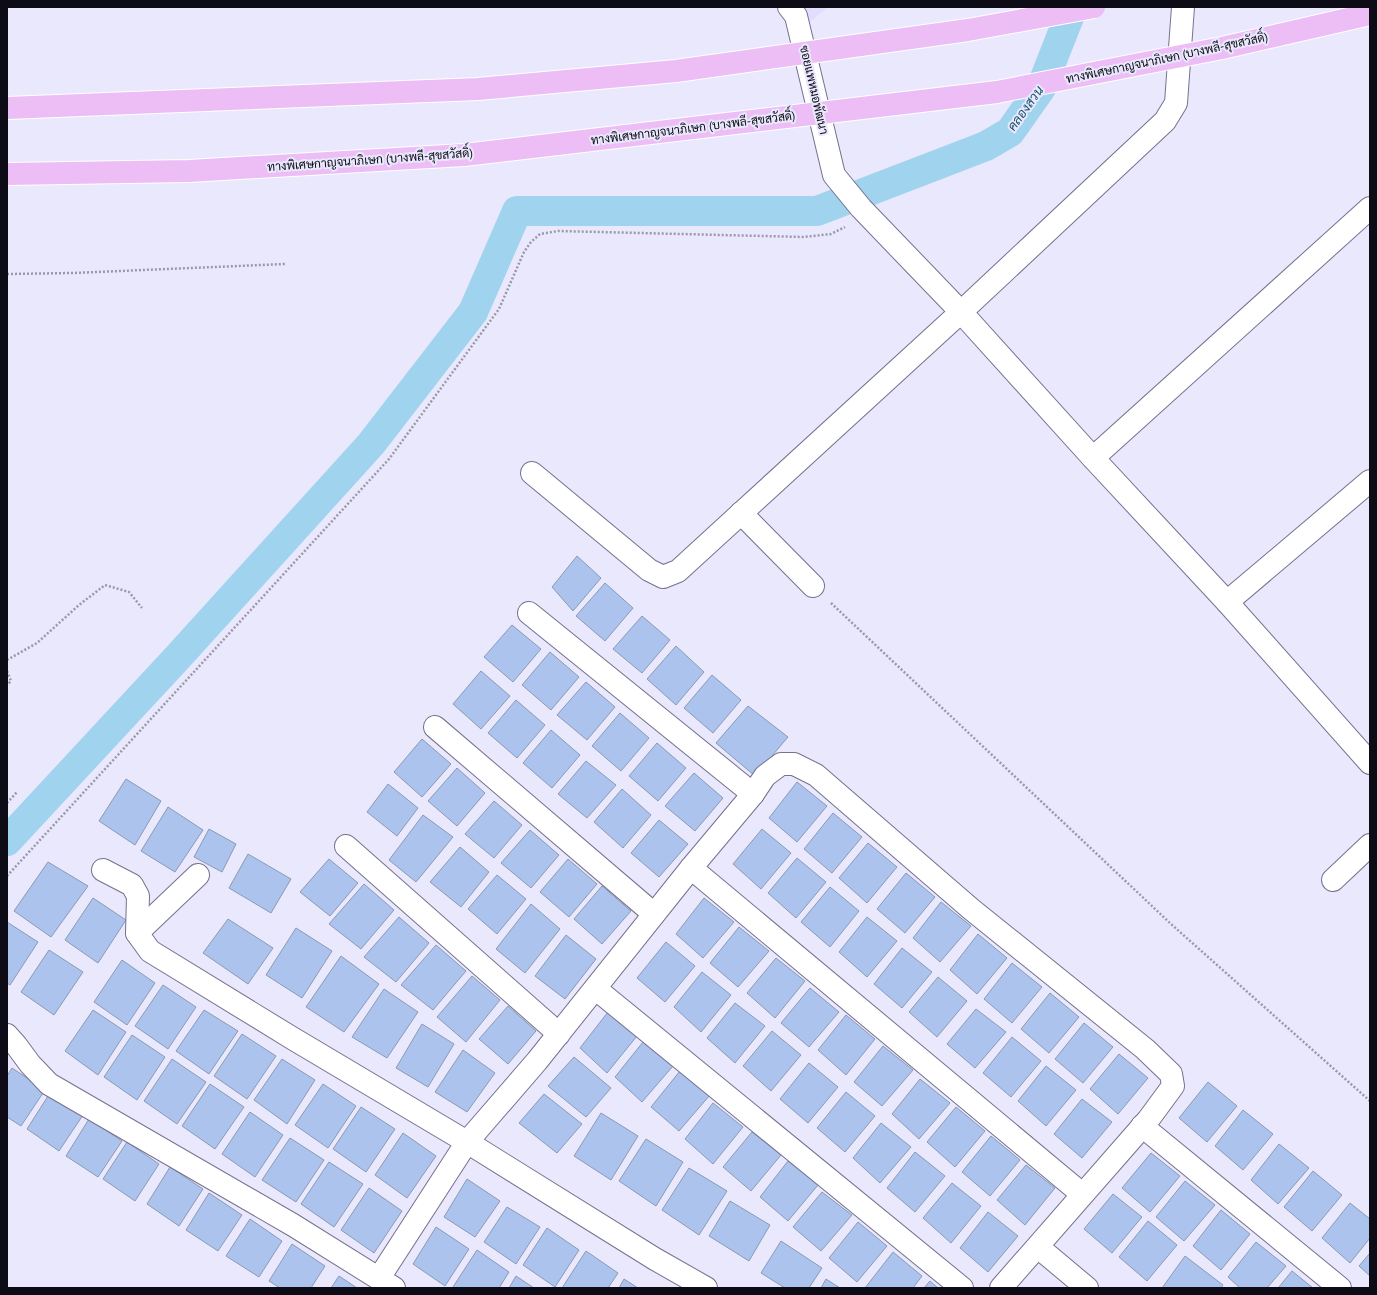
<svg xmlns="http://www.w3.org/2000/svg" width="1377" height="1295" font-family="'PT Sans',Sarabun,sans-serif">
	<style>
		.built { fill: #e1ddfd }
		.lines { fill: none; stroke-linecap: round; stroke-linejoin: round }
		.canal { stroke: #a0d3ee; stroke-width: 30 }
		.building { fill: #abc3ed; stroke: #8a9ab5 }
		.minor-casing { stroke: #75718e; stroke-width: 24 }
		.path { stroke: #9a98a8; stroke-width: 2.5; stroke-dasharray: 2 2; stroke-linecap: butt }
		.minor { stroke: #fff; stroke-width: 22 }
		.highway-bridge-casing { stroke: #fff; stroke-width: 24; stroke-linecap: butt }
		.highway-bridge { stroke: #ecbef5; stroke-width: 22 }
		.labels { text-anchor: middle; stroke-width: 4; stroke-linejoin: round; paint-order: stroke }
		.street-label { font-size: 12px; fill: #0d0c16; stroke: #eae8fc }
		.water-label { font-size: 13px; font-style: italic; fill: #13526d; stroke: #eae8fc }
	</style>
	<rect width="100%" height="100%" fill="#eae8fc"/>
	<!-- built -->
	<polygon class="built" points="777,7 828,7 799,31"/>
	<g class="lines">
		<!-- canal -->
		<polyline class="canal" points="7,841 177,658 371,444 473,312 517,211 817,211 986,146 1010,132 1041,88 1073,7"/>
	</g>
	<!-- building -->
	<g class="building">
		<polygon points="577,556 601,578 573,611 552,587"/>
		<polygon points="605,583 633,608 605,641 576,616"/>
		<polygon points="642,616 670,640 642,673 613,649"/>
		<polygon points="512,625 541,649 513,682 484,657"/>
		<polygon points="676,646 704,672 676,705 647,679"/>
		<polygon points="550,652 579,677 551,710 522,685"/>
		<polygon points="481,671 510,696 481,729 453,704"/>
		<polygon points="712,675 741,700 713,733 684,708"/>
		<polygon points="586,682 615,707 587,740 557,715"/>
		<polygon points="516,700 545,725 517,758 488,733"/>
		<polygon points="748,706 788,737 755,776 716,743"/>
		<polygon points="620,713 649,738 621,771 592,746"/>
		<polygon points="551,730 580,755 552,788 523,763"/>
		<polygon points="422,739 451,764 422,797 394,772"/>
		<polygon points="657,743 686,768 658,801 629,776"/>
		<polygon points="586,761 616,785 587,818 558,794"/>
		<polygon points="457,768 485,793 457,826 428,801"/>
		<polygon points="694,773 723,798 695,831 665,806"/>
		<polygon points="126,779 161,801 135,845 99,821"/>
		<polygon points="797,782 827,806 797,842 769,818"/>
		<polygon points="388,784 418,808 397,836 367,812"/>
		<polygon points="622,789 651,815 623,848 594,822"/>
		<polygon points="494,801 522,825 494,858 465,834"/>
		<polygon points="168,807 203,830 175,872 141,851"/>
		<polygon points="833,813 862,837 832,873 804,849"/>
		<polygon points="423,815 453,837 416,882 389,860"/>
		<polygon points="659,820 688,844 659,877 631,853"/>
		<polygon points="209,829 236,844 222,872 194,857"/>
		<polygon points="762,829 791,853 761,889 733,864"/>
		<polygon points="530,830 559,855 531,888 501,863"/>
		<polygon points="868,843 897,867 867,903 839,878"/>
		<polygon points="460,847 489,872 461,907 430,882"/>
		<polygon points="248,854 291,879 271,913 229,888"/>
		<polygon points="797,858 826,882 796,918 768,893"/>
		<polygon points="329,859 358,883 330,916 300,892"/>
		<polygon points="568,859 597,884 569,917 540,892"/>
		<polygon points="48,862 88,886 51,937 14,911"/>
		<polygon points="906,873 935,897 905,933 877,909"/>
		<polygon points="497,875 526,899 497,934 468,909"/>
		<polygon points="364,884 394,910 361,949 329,924"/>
		<polygon points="602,886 631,911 602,944 574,919"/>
		<polygon points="830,887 859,911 830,947 801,922"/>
		<polygon points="93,898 126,920 98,963 65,940"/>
		<polygon points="704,898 734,922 703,958 676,934"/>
		<polygon points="941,902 971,926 940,962 913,938"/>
		<polygon points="531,904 560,929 525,973 496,949"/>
		<polygon points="399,917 429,943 396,982 364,957"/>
		<polygon points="867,917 897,941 867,977 839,952"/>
		<polygon points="228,919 273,948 248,984 203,953"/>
		<polygon points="7,922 38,942 10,985 7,983"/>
		<polygon points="739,927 769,951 738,987 710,963"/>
		<polygon points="296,928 332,951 302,998 266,975"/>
		<polygon points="978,934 1007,958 977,994 950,970"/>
		<polygon points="566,935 596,959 565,999 535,976"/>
		<polygon points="666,942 695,966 665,1002 637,978"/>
		<polygon points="436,945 466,971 433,1010 401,985"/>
		<polygon points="902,948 932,972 902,1008 874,984"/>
		<polygon points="49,950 83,972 54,1015 21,992"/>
		<polygon points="341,956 379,984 344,1032 306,1007"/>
		<polygon points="776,958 805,981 775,1018 747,993"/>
		<polygon points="122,960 155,983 127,1025 94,1002"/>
		<polygon points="1012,963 1042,987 1012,1023 984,999"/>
		<polygon points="702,972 731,995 701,1032 674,1007"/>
		<polygon points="472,976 500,1000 466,1042 437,1017"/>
		<polygon points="938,977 967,1001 937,1037 909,1012"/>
		<polygon points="163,985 196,1007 168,1049 135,1026"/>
		<polygon points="810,988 839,1012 809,1047 781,1023"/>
		<polygon points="384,989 418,1012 387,1058 352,1037"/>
		<polygon points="1050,993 1079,1017 1049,1053 1021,1029"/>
		<polygon points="735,1003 765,1026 735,1063 707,1038"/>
		<polygon points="508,1006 536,1031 508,1064 479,1039"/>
		<polygon points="976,1009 1006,1032 975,1068 947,1044"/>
		<polygon points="93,1010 126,1032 98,1075 65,1051"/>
		<polygon points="204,1010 238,1031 209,1074 176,1051"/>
		<polygon points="608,1012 637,1036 607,1073 580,1048"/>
		<polygon points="846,1015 875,1039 846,1075 818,1050"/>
		<polygon points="1084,1023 1113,1047 1083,1083 1055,1059"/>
		<polygon points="422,1024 454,1044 428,1087 396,1068"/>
		<polygon points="772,1031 801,1055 771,1091 743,1066"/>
		<polygon points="242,1034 276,1056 247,1099 214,1076"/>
		<polygon points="132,1035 165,1057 137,1100 104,1077"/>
		<polygon points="1012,1037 1041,1061 1011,1097 983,1073"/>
		<polygon points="643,1042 673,1066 642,1102 615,1077"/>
		<polygon points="883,1046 913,1070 882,1106 854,1082"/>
		<polygon points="463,1050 495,1073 467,1112 435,1092"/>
		<polygon points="1119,1054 1148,1078 1118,1114 1090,1089"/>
		<polygon points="574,1057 611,1088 586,1117 548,1086"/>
		<polygon points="172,1059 206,1082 177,1124 144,1101"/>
		<polygon points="282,1059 315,1080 287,1124 254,1100"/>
		<polygon points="809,1063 838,1087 808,1123 780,1099"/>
		<polygon points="1046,1066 1076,1090 1046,1126 1018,1101"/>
		<polygon points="12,1068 45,1090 21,1126 7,1117 7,1076"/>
		<polygon points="680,1071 710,1095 679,1131 651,1107"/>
		<polygon points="920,1079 950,1103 919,1139 892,1114"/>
		<polygon points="1208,1082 1237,1106 1207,1142 1179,1118"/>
		<polygon points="210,1084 244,1107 215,1149 182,1126"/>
		<polygon points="323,1084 356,1106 328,1148 295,1125"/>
		<polygon points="846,1092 875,1116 845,1152 817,1128"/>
		<polygon points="50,1093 83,1115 59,1151 27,1129"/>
		<polygon points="544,1094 582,1124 557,1153 519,1123"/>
		<polygon points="1082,1099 1112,1122 1082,1158 1054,1134"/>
		<polygon points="713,1103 743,1127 713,1164 685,1139"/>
		<polygon points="361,1107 395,1129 366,1172 333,1149"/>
		<polygon points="956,1107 985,1131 955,1167 927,1142"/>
		<polygon points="1243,1110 1273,1134 1243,1170 1215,1146"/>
		<polygon points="250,1112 283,1135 255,1177 222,1154"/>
		<polygon points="601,1113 638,1136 611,1180 574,1156"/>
		<polygon points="89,1119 122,1141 98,1177 66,1156"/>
		<polygon points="881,1123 911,1147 880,1183 853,1158"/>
		<polygon points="752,1132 781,1155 751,1191 723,1167"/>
		<polygon points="403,1133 436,1156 407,1198 375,1175"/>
		<polygon points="991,1136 1020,1160 990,1196 962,1172"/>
		<polygon points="290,1138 324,1160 296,1202 262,1180"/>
		<polygon points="646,1139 683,1162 656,1206 619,1181"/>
		<polygon points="127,1142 159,1164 135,1201 103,1179"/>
		<polygon points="1279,1144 1309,1168 1278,1204 1251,1180"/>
		<polygon points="915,1152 945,1176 915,1212 887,1188"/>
		<polygon points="1151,1153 1180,1176 1150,1212 1122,1188"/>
		<polygon points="788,1161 818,1185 788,1221 760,1197"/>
		<polygon points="329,1162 363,1184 334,1227 301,1204"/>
		<polygon points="1026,1165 1055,1188 1025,1225 997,1200"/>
		<polygon points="170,1167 203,1189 179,1226 147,1204"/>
		<polygon points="689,1168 727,1191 699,1235 662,1210"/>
		<polygon points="1313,1171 1342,1195 1312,1231 1284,1207"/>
		<polygon points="467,1179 500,1201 475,1237 444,1217"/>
		<polygon points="1185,1181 1215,1205 1184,1241 1156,1217"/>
		<polygon points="952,1183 981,1206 951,1243 923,1218"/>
		<polygon points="369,1188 402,1211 374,1253 341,1230"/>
		<polygon points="822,1192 852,1215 821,1251 793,1227"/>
		<polygon points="209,1193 242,1215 218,1251 186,1230"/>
		<polygon points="1113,1194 1142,1217 1112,1253 1084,1229"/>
		<polygon points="730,1201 770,1225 749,1261 709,1236"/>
		<polygon points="1350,1203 1370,1219 1370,1238 1350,1263 1322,1238"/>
		<polygon points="507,1207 540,1227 516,1264 484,1242"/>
		<polygon points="1221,1210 1250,1234 1221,1270 1193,1246"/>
		<polygon points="988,1212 1018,1236 988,1272 960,1248"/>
		<polygon points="250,1219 282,1241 259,1277 226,1256"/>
		<polygon points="1148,1221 1177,1245 1147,1281 1119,1257"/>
		<polygon points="858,1222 887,1246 857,1282 829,1258"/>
		<polygon points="436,1227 469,1249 445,1286 413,1264"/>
		<polygon points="547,1228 579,1250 555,1287 523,1265"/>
		<polygon points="781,1241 822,1268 809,1288 785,1288 761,1273"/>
		<polygon points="1256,1242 1286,1266 1267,1288 1240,1288 1228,1277"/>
		<polygon points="292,1244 325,1266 311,1288 280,1288 269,1281"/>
		<polygon points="477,1250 509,1272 499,1288 455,1288 453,1287"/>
		<polygon points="586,1251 618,1273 608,1288 562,1288"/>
		<polygon points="893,1252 922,1276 913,1288 865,1288"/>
		<polygon points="1370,1253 1370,1276 1359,1266"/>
		<polygon points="1185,1256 1223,1285 1221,1288 1162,1288"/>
		<polygon points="1292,1271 1313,1288 1278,1288"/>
		<polygon points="339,1276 357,1288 331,1288"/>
		<polygon points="516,1276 534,1288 509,1288"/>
		<polygon points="624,1279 638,1288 619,1288"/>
		<polygon points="826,1279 840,1288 821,1288"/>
		<polygon points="930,1281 938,1288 924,1288"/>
	</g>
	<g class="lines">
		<defs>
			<g id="minor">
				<polyline points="789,7 796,16 834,175 861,208 961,312 1093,458 1227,602 1370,763"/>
				<polyline points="1093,458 1370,208"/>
				<polyline points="532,473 649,570 663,577 678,571 961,312 1165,121 1176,103 1183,7"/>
				<polyline points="741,513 813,586"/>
				<polyline points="1227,602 1370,481"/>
				<polyline points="529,613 753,794"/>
				<polyline points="435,727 654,914"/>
				<polyline points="346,846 559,1034"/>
				<polyline points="691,868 1082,1194"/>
				<polyline points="103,870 132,885 138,896 137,933 150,951 292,1038 467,1142 655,1259 706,1288"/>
				<polyline points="1333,880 1370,845"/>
				<polyline points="137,933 198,875"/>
				<polyline points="596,989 962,1288"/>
				<polyline points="7,1035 16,1045 30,1064 49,1084 293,1225 394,1288"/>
				<polyline points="1142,1126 1340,1288"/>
				<polyline points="1038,1247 1087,1288"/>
				<polyline points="379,1278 467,1142 537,1061 691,868 753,794 765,776 781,764 794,764 816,775 971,909 1145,1049 1171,1074 1173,1086 1148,1120 1001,1288"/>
			</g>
		</defs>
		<!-- minor casing -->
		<use href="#minor" class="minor-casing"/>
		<!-- path -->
		<g class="path">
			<polyline points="7,274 73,273 285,264"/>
			<polyline points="831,603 1171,924 1370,1101"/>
			<polyline points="7,660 37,643 79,605 105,585 129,592 142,608"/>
			<polyline points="7,671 11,681 7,685"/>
			<polyline points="7,803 17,792"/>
			<polyline points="7,876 389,459 499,309 524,252 531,242 540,234 558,231 804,237 831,234 845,227"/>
		</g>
		<!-- minor -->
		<use href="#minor" class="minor"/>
		<defs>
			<g id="highway-bridge">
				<polyline points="7,108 478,89 676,71 968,30 1094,7"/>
				<polyline points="7,174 189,171 464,155 693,128 997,92 1222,48 1370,14"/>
			</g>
		</defs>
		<!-- highway-bridge casing -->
		<use href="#highway-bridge" class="highway-bridge-casing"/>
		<!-- highway-bridge -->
		<use href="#highway-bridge" class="highway-bridge"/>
	</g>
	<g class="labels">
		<!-- street labels -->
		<g class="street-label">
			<text transform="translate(1167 58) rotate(-12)" y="4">ทางพิเศษกาญจนาภิเษก (บางพลี-สุขสวัสดิ์)</text>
			<text transform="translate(814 90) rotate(77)" y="4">ซอยแพหมอพัฒนา</text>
			<text transform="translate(693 128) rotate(-7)" y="4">ทางพิเศษกาญจนาภิเษก (บางพลี-สุขสวัสดิ์)</text>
			<text transform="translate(370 160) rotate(-4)" y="4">ทางพิเศษกาญจนาภิเษก (บางพลี-สุขสวัสดิ์)</text>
		</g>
		<!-- water labels -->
		<g class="water-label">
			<text transform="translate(1025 108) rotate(-54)" y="5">คลองสวน</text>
		</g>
	</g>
	<!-- border -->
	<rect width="1377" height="1295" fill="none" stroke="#0d0c16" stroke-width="16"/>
</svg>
